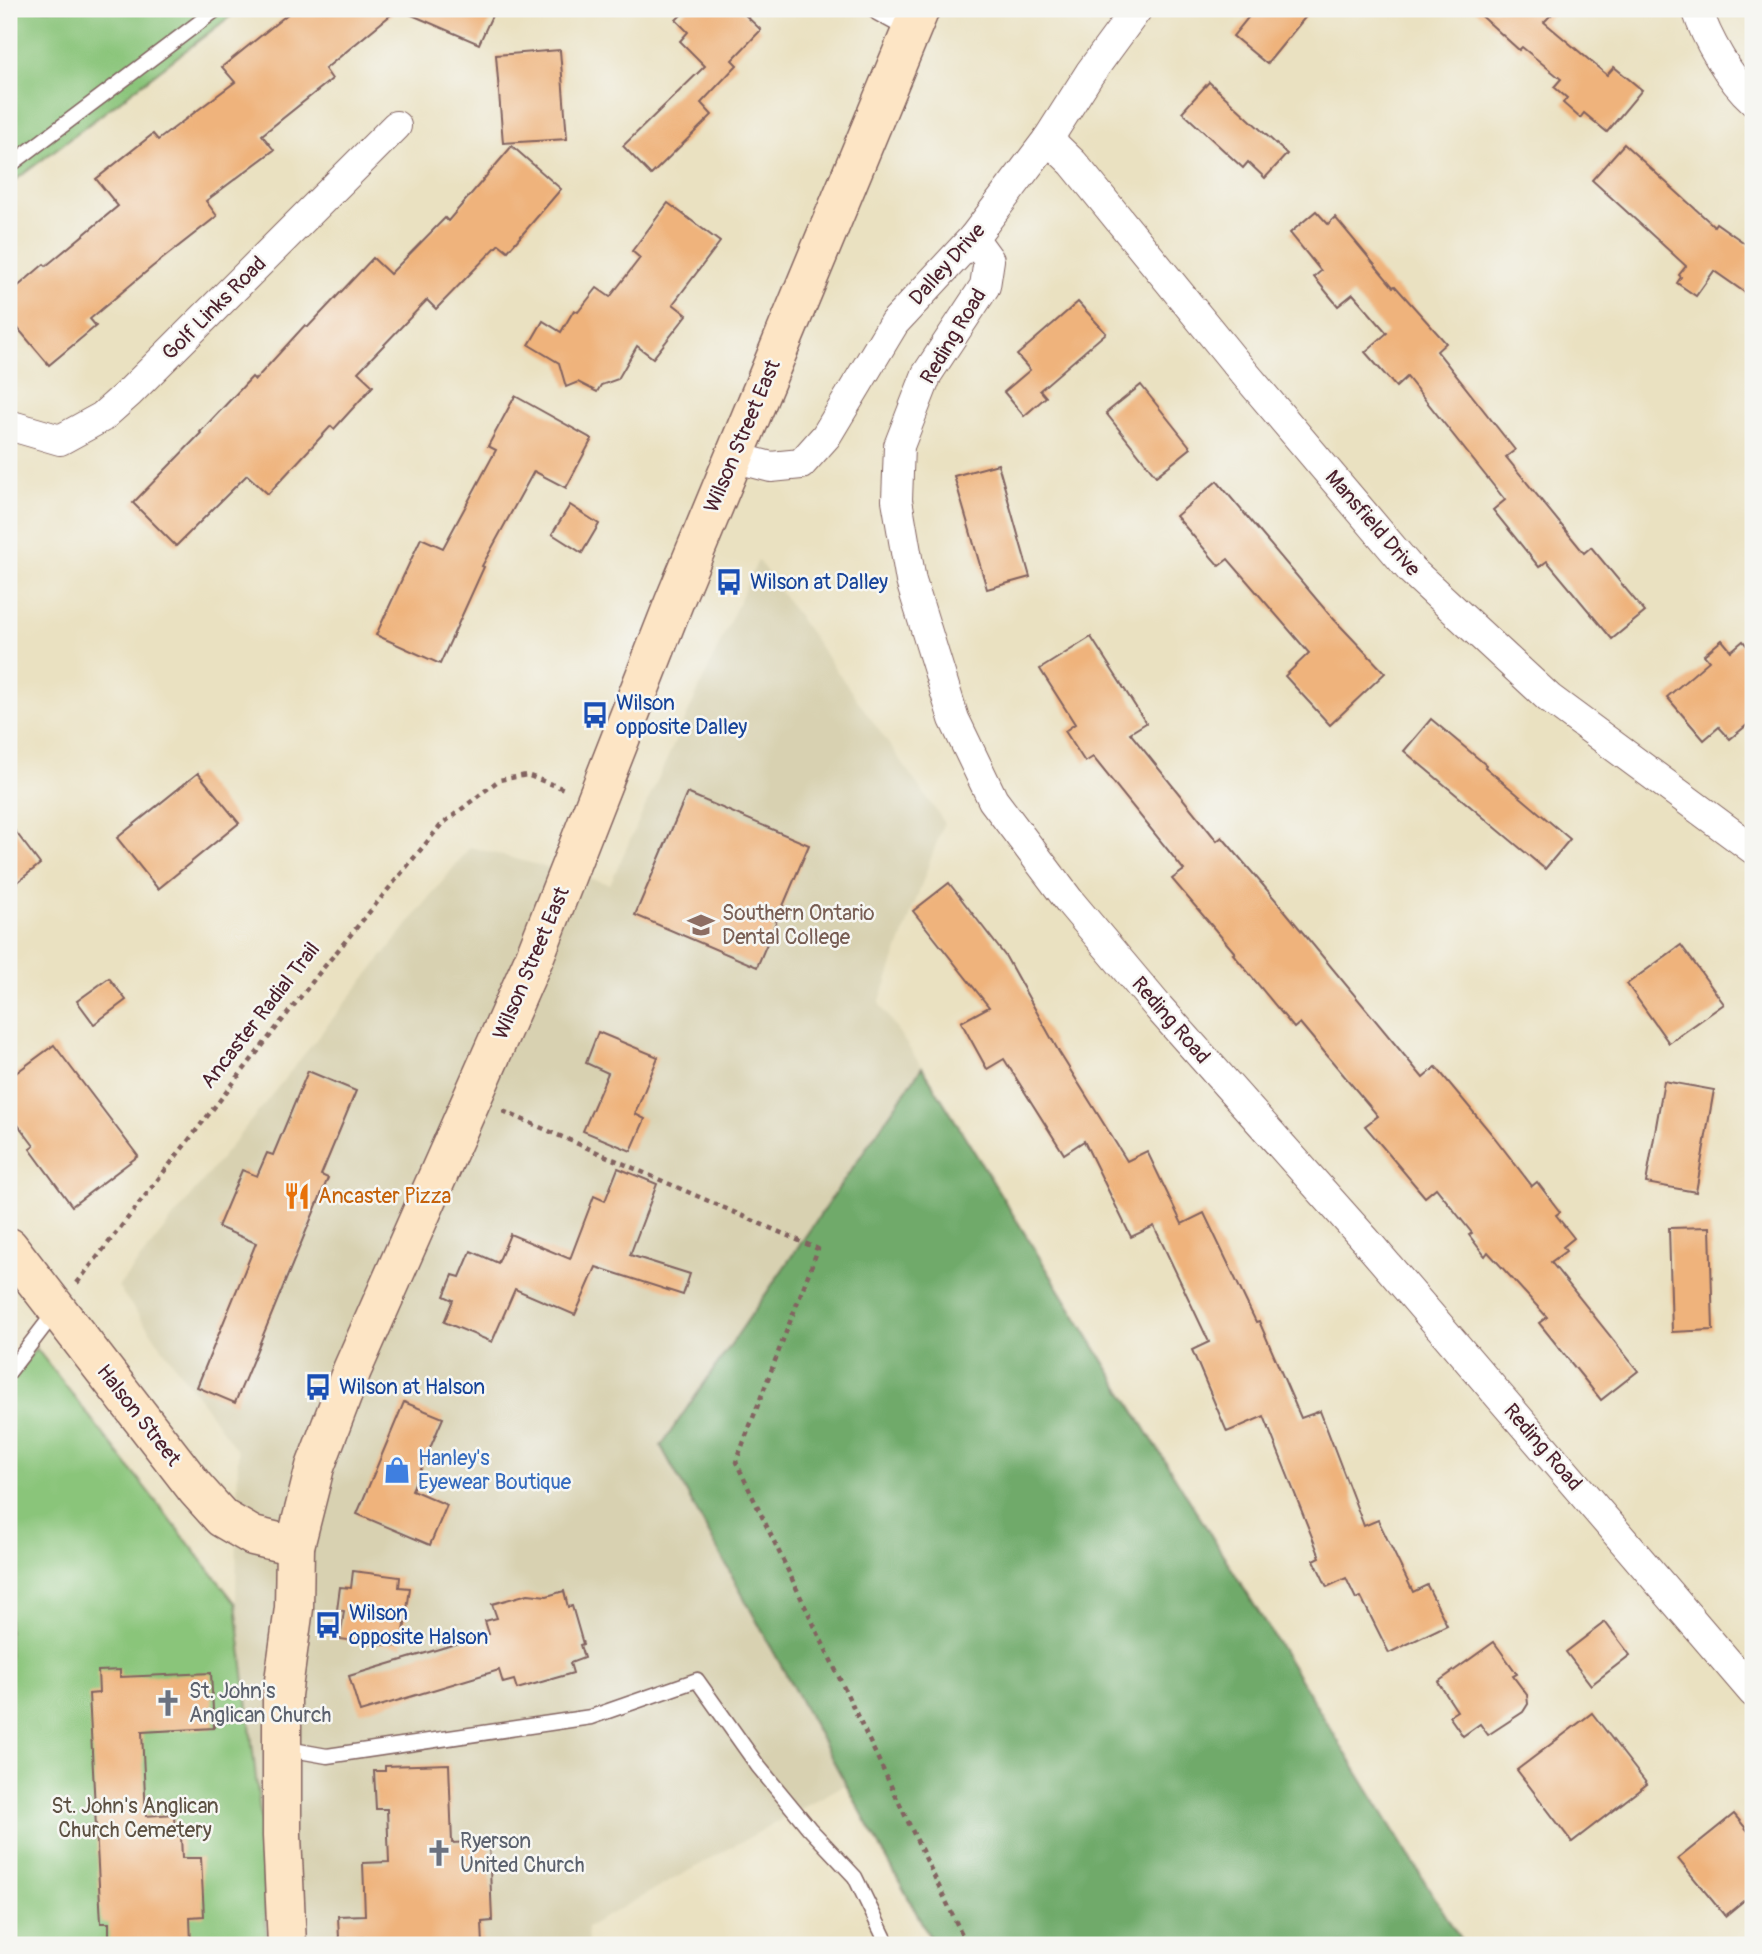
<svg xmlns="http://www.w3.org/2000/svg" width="1762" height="1954" font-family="Pangolin,sans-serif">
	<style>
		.built { fill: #d8d1b1 }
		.green { fill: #8ac57a; stroke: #6a7252; stroke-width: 2 }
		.forest { fill: #6faa6a; stroke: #5c644a; stroke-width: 2 }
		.building { fill: #efb37c }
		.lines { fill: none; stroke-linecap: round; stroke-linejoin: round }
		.service-casing { stroke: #826360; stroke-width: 17 }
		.minor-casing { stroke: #826360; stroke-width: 32 }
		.secondary-casing { stroke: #826360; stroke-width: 41 }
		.path { stroke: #826360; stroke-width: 4.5; stroke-dasharray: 5 5; stroke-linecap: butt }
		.service { stroke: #fff; stroke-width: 14 }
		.minor { stroke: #fff; stroke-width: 30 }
		.secondary { stroke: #fde5c5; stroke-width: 38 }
		.labels { text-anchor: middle; stroke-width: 5; stroke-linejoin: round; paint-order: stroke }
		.street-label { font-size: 21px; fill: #4a1f2b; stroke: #f6f6f2 }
		.transit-label { font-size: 21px; fill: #164399; stroke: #f6f6f2; text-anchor: start }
		.education-label { font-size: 21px; fill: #785e54; stroke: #f6f6f2; text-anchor: start }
		.food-label { font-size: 21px; fill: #c56008; stroke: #f6f6f2; text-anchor: start }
		.shop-label { font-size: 21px; fill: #366cbe; stroke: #f6f6f2; text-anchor: start }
		.worship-label { font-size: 21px; fill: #5b616d; stroke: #f6f6f2; text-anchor: start }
		.park-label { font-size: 21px; fill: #5d5143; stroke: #f6f6f2 }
	</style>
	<rect width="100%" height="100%" fill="#f6f6f2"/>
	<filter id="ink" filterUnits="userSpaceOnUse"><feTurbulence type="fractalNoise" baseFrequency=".0143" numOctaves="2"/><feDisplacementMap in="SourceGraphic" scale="14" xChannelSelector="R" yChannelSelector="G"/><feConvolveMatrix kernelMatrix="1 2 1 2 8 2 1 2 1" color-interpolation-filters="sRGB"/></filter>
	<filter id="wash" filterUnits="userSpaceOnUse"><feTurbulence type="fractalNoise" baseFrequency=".00686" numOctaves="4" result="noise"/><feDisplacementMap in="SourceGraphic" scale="28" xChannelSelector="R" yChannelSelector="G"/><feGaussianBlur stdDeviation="1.57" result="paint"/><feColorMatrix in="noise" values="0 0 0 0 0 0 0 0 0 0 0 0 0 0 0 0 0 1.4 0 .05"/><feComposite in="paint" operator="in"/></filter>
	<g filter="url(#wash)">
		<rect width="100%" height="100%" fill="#eae1c1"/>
		<!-- built -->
		<polygon class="built" points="758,560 944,822 879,1003 922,1067 661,1446 846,1784 587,1927 588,1945 267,1945 263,1839 236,1604 238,1452 118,1287 470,847 610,884"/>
		<!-- green -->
		<g class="green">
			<polygon points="9,9 240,9 9,185"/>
			<polygon points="36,1348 236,1604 263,1839 267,1945 9,1945 9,1385"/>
		</g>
		<!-- forest -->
		<polygon class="forest" points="922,1067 1464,1945 934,1945 661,1446"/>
		<g id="blocks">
			<!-- building -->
			<g class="building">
				<polygon points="294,9 398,9 325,69 332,79 262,135 274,150 206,201 217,216 152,267 90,319 96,326 49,365 9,318 9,294 44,264 46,266 118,206 96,179 153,134 158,140 235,82 222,67"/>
				<polygon points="398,9 495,9 479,44"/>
				<polygon points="687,9 739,9 761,30 732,60 737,65 701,103 712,115 651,175 623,146 705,66 680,41 688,32 676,20"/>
				<polygon points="1255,9 1312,9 1267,64 1233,36"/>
				<polygon points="1474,9 1557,9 1544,22 1607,75 1614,67 1642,90 1607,132 1584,113 1580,118 1563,103 1567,98 1554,87 1561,79 1522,47 1519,50"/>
				<polygon points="560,50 567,139 503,143 496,55"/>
				<polygon points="1209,82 1287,154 1265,178 1248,162 1243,168 1182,112"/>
				<polygon points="1624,144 1714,226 1716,223 1753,249 1753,298 1714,271 1696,296 1677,283 1681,277 1679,275 1686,266 1592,180"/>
				<polygon points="512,146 561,189 508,251 499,244 436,309 427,300 358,372 373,386 334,429 331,426 268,494 247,475 176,546 133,503 201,433 200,432 252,377 255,380 305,325 308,327 373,258 390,274 445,218 448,221"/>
				<polygon points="668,203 720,242 673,304 687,315 653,358 637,346 618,379 601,385 597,392 578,382 566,387 559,363 529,345 543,321 561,332 574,310 578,312 597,288 610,297 640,258 632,251"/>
				<polygon points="1316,211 1328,224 1335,217 1393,287 1395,286 1446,343 1437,351 1515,450 1506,457 1584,553 1591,547 1645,612 1612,639 1547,561 1539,567 1493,510 1505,500 1407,377 1396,387 1365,352 1387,333 1353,294 1338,306 1314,277 1321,271 1290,233"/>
				<polygon points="1078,302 1106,333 1040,390 1046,397 1024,416 1004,392 1030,370 1017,355"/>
				<polygon points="1141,385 1191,448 1156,476 1106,413"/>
				<polygon points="515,396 592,439 566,488 534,471 482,566 484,567 440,664 376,635 421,538 443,548 496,450 488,446"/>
				<polygon points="998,464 1030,577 987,589 954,476"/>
				<polygon points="1217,481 1328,613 1385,673 1330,725 1285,676 1309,653 1228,559 1219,566 1176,516"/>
				<polygon points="570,505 599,524 582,553 552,534"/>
				<polygon points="1091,637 1146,723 1130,733 1217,841 1222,837 1285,911 1423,1078 1436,1067 1495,1138 1532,1186 1537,1182 1560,1212 1556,1215 1574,1238 1563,1247 1566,1251 1551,1262 1638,1371 1601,1400 1539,1323 1547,1317 1488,1252 1485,1256 1469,1235 1472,1233 1436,1188 1425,1197 1365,1126 1378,1116 1300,1023 1294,1028 1233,954 1235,953 1172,879 1184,870 1093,757 1085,762 1065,731 1075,724 1040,669"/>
				<polygon points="1722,640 1731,651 1743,641 1753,653 1753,720 1730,739 1719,727 1704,740 1667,697 1709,661 1704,655"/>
				<polygon points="1431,719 1486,765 1485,767 1570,839 1545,869 1404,751"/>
				<polygon points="198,773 239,823 158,889 117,838"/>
				<polygon points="687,793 809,845 757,967 635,915"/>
				<polygon points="9,823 40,864 9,889"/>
				<polygon points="949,883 1006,957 1059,1052 1127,1161 1147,1151 1182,1224 1204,1213 1256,1322 1259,1321 1301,1418 1320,1411 1364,1526 1378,1520 1413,1592 1427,1585 1447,1625 1389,1653 1361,1597 1356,1599 1346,1578 1327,1587 1314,1560 1320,1557 1264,1416 1227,1432 1192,1350 1209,1342 1154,1226 1131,1237 1084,1141 1064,1154 1004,1059 987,1069 961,1022 989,1007 913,911"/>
				<polygon points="1681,945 1724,1004 1669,1043 1627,984"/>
				<polygon points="109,978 126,1000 94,1024 77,1001"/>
				<polygon points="598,1032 658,1057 635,1114 645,1119 631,1151 583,1131 608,1073 586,1063"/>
				<polygon points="54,1045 138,1156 72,1206 30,1149 34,1146 9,1113 9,1078"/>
				<polygon points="308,1071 356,1091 321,1175 328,1178 235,1403 197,1387 256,1243 218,1227 242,1170 257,1176 267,1153 273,1155"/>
				<polygon points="1664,1081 1714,1090 1696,1192 1646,1183"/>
				<polygon points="618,1168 657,1184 630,1255 690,1274 683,1295 596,1267 575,1315 515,1289 492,1342 444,1322 453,1300 444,1296 453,1275 460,1277 471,1251 498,1263 510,1234 570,1259 594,1196 605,1201"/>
				<polygon points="1710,1227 1713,1330 1672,1332 1669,1228"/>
				<polygon points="404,1402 443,1418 412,1490 447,1505 430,1545 357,1514"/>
				<polygon points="353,1571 400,1577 399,1587 410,1588 402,1647 340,1639 344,1611 337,1610 340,1587 351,1588"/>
				<polygon points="564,1591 568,1607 572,1606 583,1644 580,1645 584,1658 570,1663 573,1673 517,1689 514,1680 503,1683 499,1670 360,1712 349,1676 489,1634 485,1621 497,1618 492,1604 528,1594 547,1596"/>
				<polygon points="1605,1622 1630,1655 1591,1685 1566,1652"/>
				<polygon points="1494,1642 1517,1674 1513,1676 1527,1695 1528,1704 1523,1712 1488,1735 1480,1724 1463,1736 1449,1716 1457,1711 1438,1682"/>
				<polygon points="120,1670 120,1677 211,1673 214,1728 142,1732 146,1816 174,1814 175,1836 181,1836 182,1858 201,1858 204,1916 190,1917 191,1944 109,1945 109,1923 101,1923 89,1694 99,1693 98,1671"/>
				<polygon points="1592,1713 1647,1784 1572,1842 1517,1770"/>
				<polygon points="449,1764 452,1843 489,1841 492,1921 482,1922 483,1945 394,1945 393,1936 339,1939 338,1916 365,1915 363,1863 389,1862 387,1809 376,1809 374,1771 385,1771 385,1766"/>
				<polygon points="1734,1814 1753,1837 1753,1893 1725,1916 1678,1859"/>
			</g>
		</g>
	</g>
	<g filter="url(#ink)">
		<use href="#blocks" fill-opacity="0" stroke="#826360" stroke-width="2"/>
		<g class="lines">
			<defs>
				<g id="service">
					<polyline points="874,9 877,13 908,30"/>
					<polyline points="9,166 217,9"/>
					<polyline points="9,1372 55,1312"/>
					<polyline points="282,1748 327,1756 591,1717 697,1680 758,1766 809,1828 855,1877 888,1945"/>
				</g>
				<g id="minor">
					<path d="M1697 9C1706 38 1730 80 1753 100"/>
					<polyline points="1048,139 1073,163 1235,362 1411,570 1549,698 1753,849"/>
					<polyline points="973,238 989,260 985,286 927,374 899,446 897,500 911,581 954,719 993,800 1070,902 1159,1008 1368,1243 1753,1692"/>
					<polyline points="9,424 12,426 60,440 102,417 130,392 396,126"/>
					<polyline points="733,457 771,467 801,464 826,436 894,323 973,238 1048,139 1090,73 1137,9"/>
				</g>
				<g id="secondary">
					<polyline points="9,1247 196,1489 222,1518 253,1536 295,1546"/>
					<polyline points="287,1945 282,1836 282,1695 294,1608 295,1546 315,1467 352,1370 535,956 674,602 920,9"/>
				</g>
			</defs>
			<!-- service casing -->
			<use href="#service" class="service-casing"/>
			<!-- minor casing -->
			<use href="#minor" class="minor-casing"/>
			<!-- secondary casing -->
			<use href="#secondary" class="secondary-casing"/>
			<!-- path -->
			<g class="path">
				<polyline points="503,1111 818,1249 736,1462 967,1945"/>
				<polyline points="77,1283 320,972 441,825 499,780 527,775 567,790"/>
			</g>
			<!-- service -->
			<use href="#service" class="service"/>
			<!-- minor -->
			<use href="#minor" class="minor"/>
			<!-- secondary -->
			<use href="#secondary" class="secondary"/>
		</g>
	</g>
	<!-- icons -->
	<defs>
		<symbol id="bus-bare" viewBox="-9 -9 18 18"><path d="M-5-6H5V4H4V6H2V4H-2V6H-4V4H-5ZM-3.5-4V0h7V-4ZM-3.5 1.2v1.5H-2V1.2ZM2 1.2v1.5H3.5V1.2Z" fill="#1a4fb4" stroke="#f6f6f2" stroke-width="2.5" paint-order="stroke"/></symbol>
		<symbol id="university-bare" viewBox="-9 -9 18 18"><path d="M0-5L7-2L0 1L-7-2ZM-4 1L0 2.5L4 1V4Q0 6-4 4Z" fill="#8d6e63" stroke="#f6f6f2" stroke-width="2.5" paint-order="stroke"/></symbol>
		<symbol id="restaurant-bare" viewBox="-9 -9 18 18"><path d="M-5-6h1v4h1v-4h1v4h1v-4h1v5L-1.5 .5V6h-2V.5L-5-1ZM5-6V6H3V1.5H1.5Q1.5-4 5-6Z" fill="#e8710a" stroke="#f6f6f2" stroke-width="2.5" paint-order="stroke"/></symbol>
		<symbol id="shop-bare" viewBox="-9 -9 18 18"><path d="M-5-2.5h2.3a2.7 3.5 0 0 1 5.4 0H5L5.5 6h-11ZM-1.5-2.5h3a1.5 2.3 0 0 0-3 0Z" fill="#3f7fe0" stroke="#f6f6f2" stroke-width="2.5" paint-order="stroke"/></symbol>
		<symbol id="church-bare" viewBox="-9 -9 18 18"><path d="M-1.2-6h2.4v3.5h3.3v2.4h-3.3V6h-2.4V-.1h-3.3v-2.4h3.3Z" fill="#6b7280" stroke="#f6f6f2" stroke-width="2.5" paint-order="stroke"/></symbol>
	</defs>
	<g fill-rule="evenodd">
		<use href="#bus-bare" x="710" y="563" width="38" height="38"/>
		<use href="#bus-bare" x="576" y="696" width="38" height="38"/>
		<use href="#university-bare" x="682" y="906" width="38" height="38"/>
		<use href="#restaurant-bare" x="278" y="1177" width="38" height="38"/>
		<use href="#bus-bare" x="299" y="1368" width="38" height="38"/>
		<use href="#shop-bare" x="378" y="1451" width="38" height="38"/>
		<use href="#bus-bare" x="309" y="1606" width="38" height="38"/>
		<use href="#church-bare" x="149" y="1684" width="38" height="38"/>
		<use href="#church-bare" x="420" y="1834" width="38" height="38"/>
	</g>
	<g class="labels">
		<!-- street labels -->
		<g class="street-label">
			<text transform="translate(947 264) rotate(-48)" y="7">Dalley Drive</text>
			<text transform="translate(214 308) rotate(-45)" y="7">Golf Links Road</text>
			<text transform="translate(953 336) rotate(-59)" y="7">Reding Road</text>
			<text transform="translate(742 436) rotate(-67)" y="7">Wilson Street East</text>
			<text transform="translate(1373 523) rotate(49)" y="7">Mansfield Drive</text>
			<text transform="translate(531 963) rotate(-67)" y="7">Wilson Street East</text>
			<text transform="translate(260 1015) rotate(-52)" y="7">Ancaster Radial Trail</text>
			<text transform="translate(1171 1020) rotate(49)" y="7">Reding Road</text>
			<text transform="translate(139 1415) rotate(52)" y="7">Halson Street</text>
			<text transform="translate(1543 1447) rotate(49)" y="7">Reding Road</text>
		</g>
		<!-- transit labels -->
		<g class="transit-label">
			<text x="750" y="589">Wilson at Dalley</text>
			<text x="616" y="710">Wilson<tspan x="616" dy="24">opposite Dalley</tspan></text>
			<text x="339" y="1394">Wilson at Halson</text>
			<text x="349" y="1620">Wilson<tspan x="349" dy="24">opposite Halson</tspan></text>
		</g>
		<!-- education labels -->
		<g class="education-label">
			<text x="722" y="920">Southern Ontario<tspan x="722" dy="24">Dental College</tspan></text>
		</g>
		<!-- food labels -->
		<g class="food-label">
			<text x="318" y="1203">Ancaster Pizza</text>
		</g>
		<!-- shop labels -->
		<g class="shop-label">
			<text x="418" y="1465">Hanley's<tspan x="418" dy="24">Eyewear Boutique</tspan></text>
		</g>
		<!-- worship labels -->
		<g class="worship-label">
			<text x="189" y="1698">St. John's<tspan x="189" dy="24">Anglican Church</tspan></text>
			<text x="460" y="1848">Ryerson<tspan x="460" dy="24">United Church</tspan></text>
		</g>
		<!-- park labels -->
		<g class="park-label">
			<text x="135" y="1813">St. John's Anglican<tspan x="135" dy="24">Church Cemetery</tspan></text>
		</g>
	</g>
	<!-- margin -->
	<rect width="1762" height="1954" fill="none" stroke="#f6f6f2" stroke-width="35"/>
</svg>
